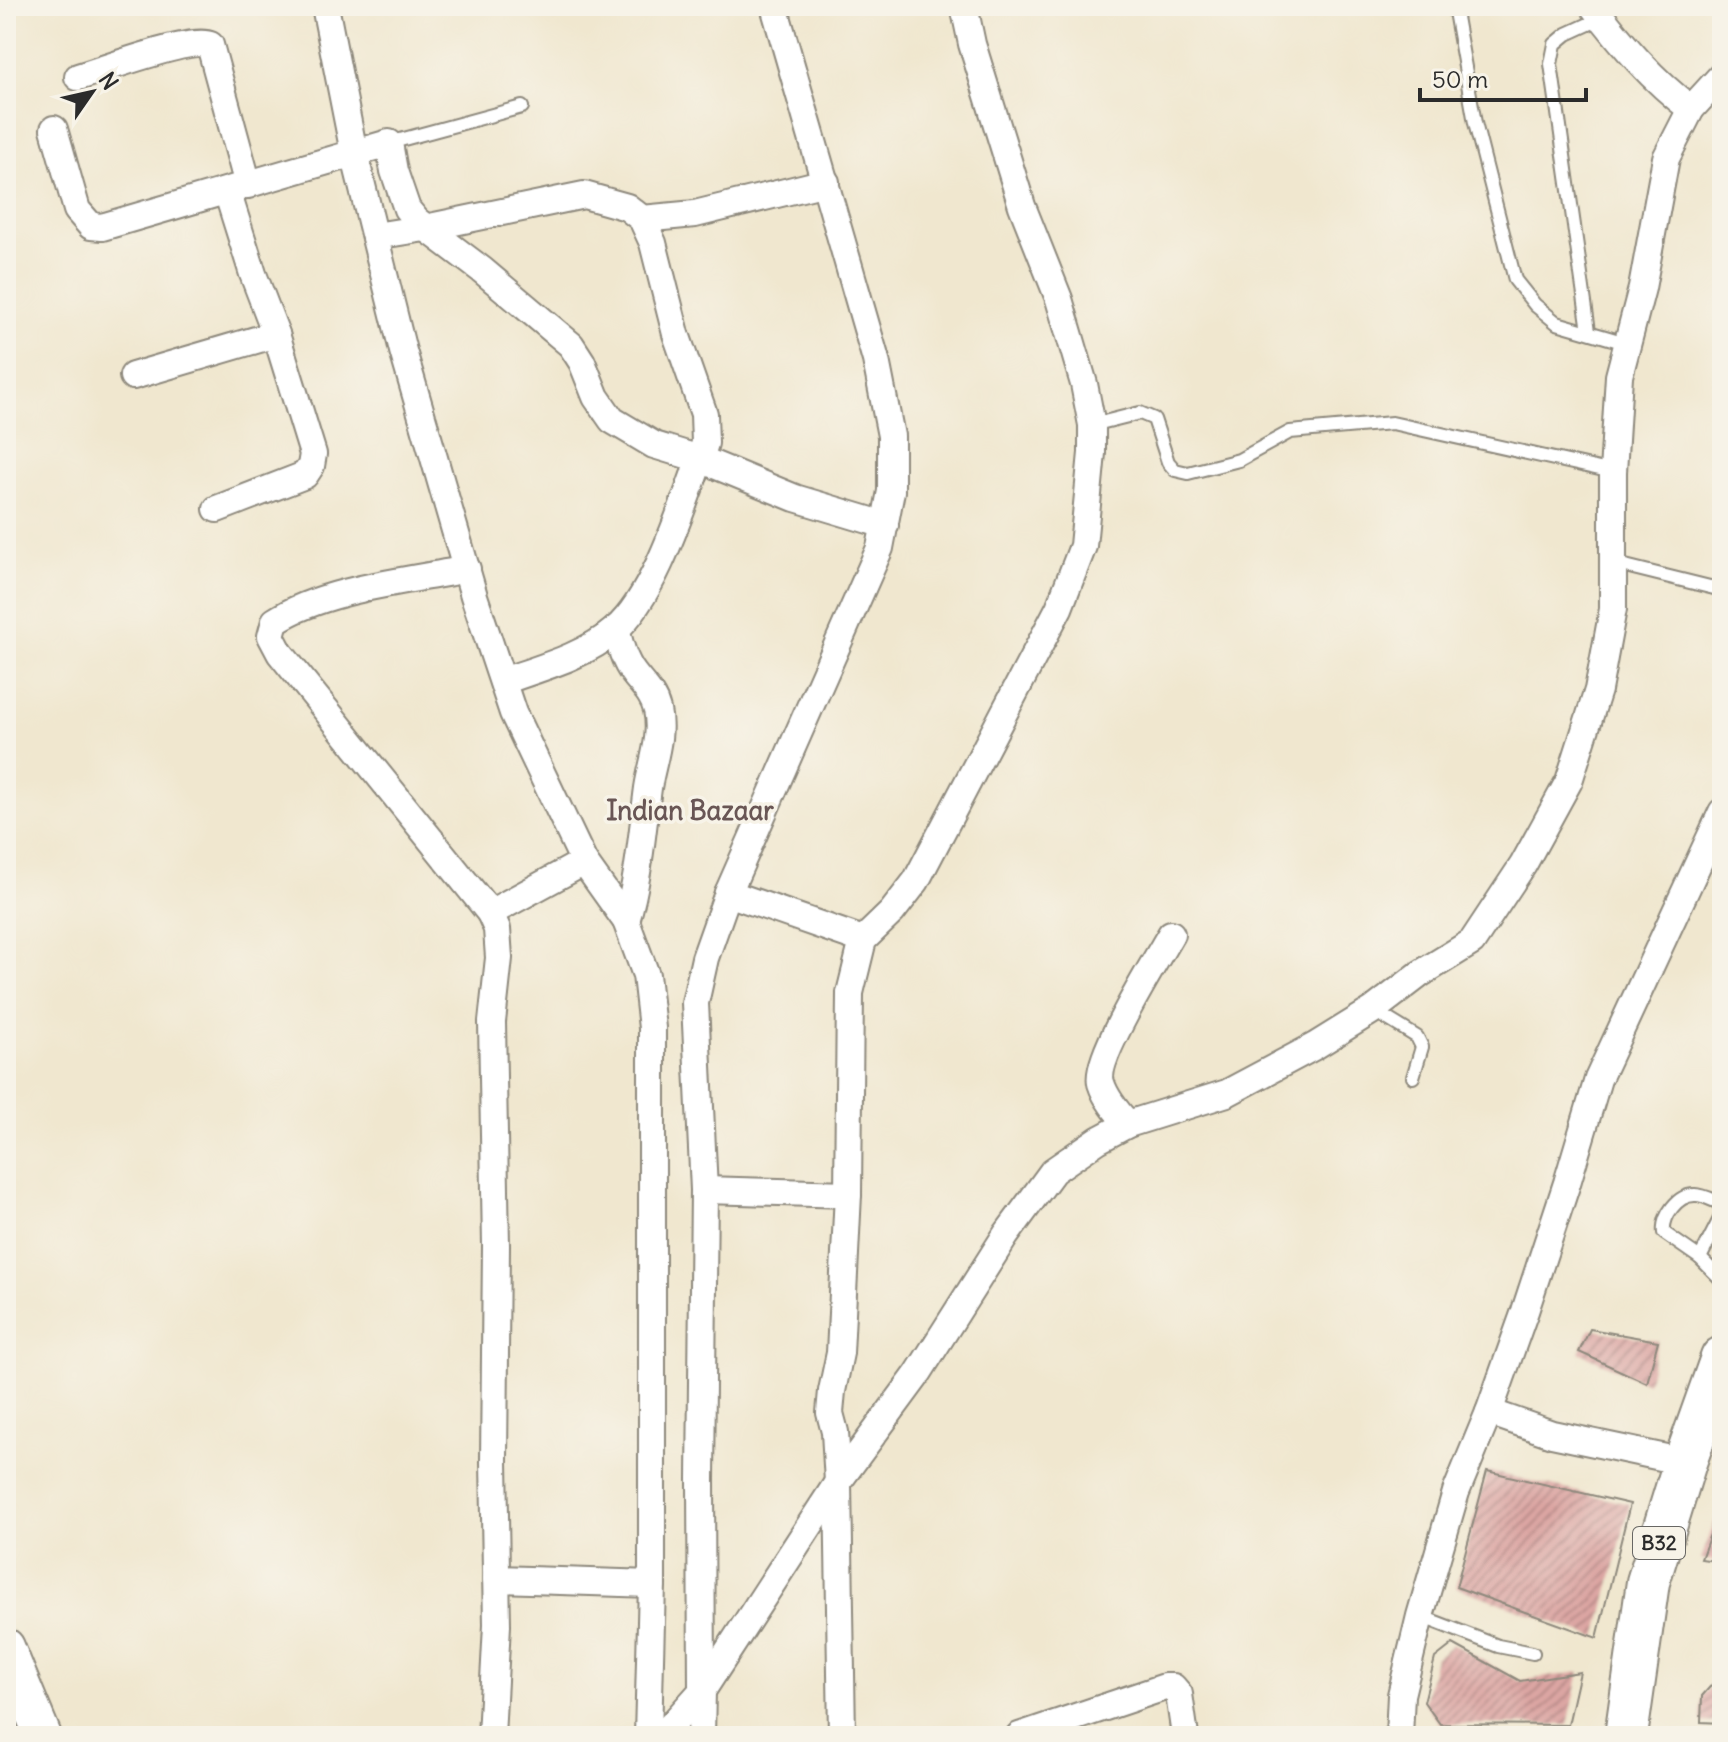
<svg xmlns="http://www.w3.org/2000/svg" width="1728" height="1742" font-family="Delius,sans-serif">
	<style>
		.building { fill: url(#building-hatch) }
		.lines { fill: none; stroke-linecap: round; stroke-linejoin: round }
		.service-casing { stroke: #8e897d; stroke-width: 16 }
		.minor-casing { stroke: #8e897d; stroke-width: 30 }
		.secondary-casing { stroke: #8e897d; stroke-width: 40 }
		.trunk-casing { stroke: #8e897d; stroke-width: 46 }
		.service { stroke: #fff; stroke-width: 12 }
		.minor { stroke: #fff; stroke-width: 26 }
		.secondary { stroke: #fff; stroke-width: 36 }
		.trunk { stroke: #fff; stroke-width: 42 }
		.labels { text-anchor: middle; stroke-width: 7; stroke-linejoin: round; paint-order: stroke }
		.shield { fill: #f7f3e8; stroke: #686764; stroke-width: 2 }
		.shield-label { font-size: 20px; font-weight: bold; fill: #2b2b2b }
		.quarter-label { font-size: 26px; font-weight: bold; fill: #695655; stroke: #f7f3e8 }
	</style>
	<defs>
		<pattern id="building-hatch" width="6" height="6" patternUnits="userSpaceOnUse" patternTransform="scale(2)"><rect width="6" height="6" fill="#dca6a3"/><path d="M-1 1l2-2M0 6l6-6M5 7l2-2" fill="none" stroke="#b38785"/></pattern>
	</defs>
	<rect width="100%" height="100%" fill="#f7f3e8"/>
	<filter id="ink" filterUnits="userSpaceOnUse"><feTurbulence type="fractalNoise" baseFrequency=".0125" numOctaves="2"/><feDisplacementMap in="SourceGraphic" scale="16" xChannelSelector="R" yChannelSelector="G"/><feConvolveMatrix kernelMatrix="1 2 1 2 8 2 1 2 1" color-interpolation-filters="sRGB"/></filter>
	<filter id="wash" filterUnits="userSpaceOnUse"><feTurbulence type="fractalNoise" baseFrequency=".006" numOctaves="4" result="noise"/><feDisplacementMap in="SourceGraphic" scale="32" xChannelSelector="R" yChannelSelector="G"/><feGaussianBlur stdDeviation="1.8" result="paint"/><feColorMatrix in="noise" values="0 0 0 0 0 0 0 0 0 0 0 0 0 0 0 0 0 1.4 0 .05"/><feComposite in="paint" operator="in"/></filter>
	<g filter="url(#wash)">
		<rect width="100%" height="100%" fill="#f0e7cf"/>
		<g id="blocks">
			<!-- building -->
			<g class="building">
				<polygon points="1590,1329 1658,1341 1647,1383 1579,1352"/>
				<polygon points="1487,1471 1630,1504 1597,1638 1456,1587"/>
				<polygon points="1720,1507 1722,1562 1701,1559"/>
				<polygon points="1453,1644 1520,1681 1580,1672 1568,1725 1440,1724 1424,1702 1435,1658"/>
				<polygon points="1722,1673 1722,1723 1701,1722 1702,1696"/>
			</g>
		</g>
	</g>
	<g filter="url(#ink)">
		<use href="#blocks" fill-opacity="0" stroke="#8e897d" stroke-width="2"/>
		<g class="lines">
			<defs>
				<g id="service">
					<polyline points="1454,6 1475,123 1515,280 1535,305 1557,323 1626,343"/>
					<polyline points="389,143 522,107"/>
					<polyline points="1589,331 1551,64 1555,44 1567,34 1602,18"/>
					<polyline points="1092,425 1140,413 1154,419 1168,462 1175,470 1188,473 1239,460 1290,432 1392,423 1613,472"/>
					<polyline points="1613,563 1722,590"/>
					<polyline points="1373,1010 1417,1037 1422,1047 1413,1077"/>
					<path d="M1722 1204C1714 1201 1704 1195 1696 1195 1677 1194 1662 1217 1664 1233L1700 1258 1722 1280"/>
					<polyline points="1700,1258 1722,1215"/>
					<polyline points="1420,1616 1498,1646 1533,1653"/>
				</g>
				<g id="minor">
					<polyline points="325,6 354,153 403,351 474,596 513,713 584,862 626,921 646,975 652,1028 652,1584 648,1736"/>
					<path d="M1593 6C1622 44 1652 80 1691 109"/>
					<path d="M78 77C102 70 192 36 210 45L248 185"/>
					<polyline points="54,129 77,210 91,226 102,227 389,143 394,171 407,209 417,221 482,270 571,345 582,362 596,397 612,420 654,445 700,459 795,498 885,525"/>
					<polyline points="642,219 695,214 826,182"/>
					<path d="M375 236 425 228 584 195 627 207 642 219 653 243 676 334 704 414 705 443 700 459C682 507 654 597 615 630 585 656 540 668 503 681"/>
					<polyline points="133,376 276,334"/>
					<polyline points="217,509 305,475 311,466 313,454 276,334 253,274 227,191"/>
					<path d="M467 569C408 581 324 589 275 621L271 636 280 653 490 913 497 929 499 958 492 1022 496 1246 494 1461 497 1625 491 1736"/>
					<path d="M616 629C620 645 624 661 634 674 644 687 653 694 657 710 663 737 652 762 648 788 642 833 639 878 626 921"/>
					<polyline points="728,893 863,940"/>
					<polyline points="490,913 584,862"/>
					<path d="M1128 1124C1117 1112 1106 1099 1101 1083 1094 1059 1156 960 1171 934"/>
					<polyline points="704,1190 848,1194"/>
					<polyline points="1489,1412 1552,1434 1685,1462"/>
					<polyline points="496,1579 652,1584"/>
					<polyline points="662,1736 702,1691 701,1479 704,1190 695,1003 705,958 728,893 880,548 891,491 891,436 876,360 774,6"/>
					<polyline points="701,1736 702,1691 838,1482 917,1375 1006,1235 1053,1171 1098,1140 1128,1124 1227,1093 1315,1046 1373,1010 1420,974 1472,942 1523,865 1569,781 1598,690 1613,609 1613,472 1619,376 1642,288 1666,158 1691,109 1722,75"/>
					<polyline points="842,1736 838,1482 835,1432 830,1413 832,1391 840,1353 848,1194 850,993 863,940 892,912 916,881 1059,608 1083,546 1092,453 1092,425 1084,384 1059,299 1022,206 972,44 964,6"/>
					<polyline points="1019,1736 1165,1687 1173,1687 1179,1694 1185,1736"/>
					<polyline points="1399,1736 1401,1695 1420,1616 1456,1492 1489,1412 1525,1311 1567,1183 1598,1079 1722,812"/>
				</g>
				<polyline id="secondary" points="6,1647 43,1736"/>
				<polyline id="trunk" points="1626,1736 1648,1582 1685,1462 1722,1358"/>
			</defs>
			<!-- service casing -->
			<use href="#service" class="service-casing"/>
			<!-- minor casing -->
			<use href="#minor" class="minor-casing"/>
			<!-- secondary casing -->
			<use href="#secondary" class="secondary-casing"/>
			<!-- trunk casing -->
			<use href="#trunk" class="trunk-casing"/>
			<!-- service -->
			<use href="#service" class="service"/>
			<!-- minor -->
			<use href="#minor" class="minor"/>
			<!-- secondary -->
			<use href="#secondary" class="secondary"/>
			<!-- trunk -->
			<use href="#trunk" class="trunk"/>
		</g>
	</g>
	<g class="labels">
		<!-- shield labels -->
		<rect class="shield" x="1633" y="1527" width="52" height="32" rx="6"/>
		<g class="shield-label">
			<text x="1659" y="1550">B32</text>
		</g>
		<!-- quarter labels -->
		<g class="quarter-label">
			<text x="690" y="820">Indian Bazaar</text>
		</g>
	</g>
	<!-- margin -->
	<rect width="1728" height="1742" fill="none" stroke="#f7f3e8" stroke-width="32"/>
	<!-- north arrow -->
	<g transform="translate(92 92) rotate(56)" stroke="#f7f3e8" stroke-width="6" paint-order="stroke">
	<path d="M0-6L14 30L0 20L-14 30Z" fill="#2b2b2b"/>
	<text y="-12" font-size="22" font-weight="bold" text-anchor="middle" fill="#2b2b2b">N</text>
	</g>
	<!-- scale -->
	<path d="M1420 88v12h166v-12" fill="none" stroke="#2b2b2b" stroke-width="4"/>
	<text x="1432" y="88" font-size="24" fill="#2b2b2b" stroke="#f7f3e8" stroke-width="6" paint-order="stroke">50 m</text>
</svg>
